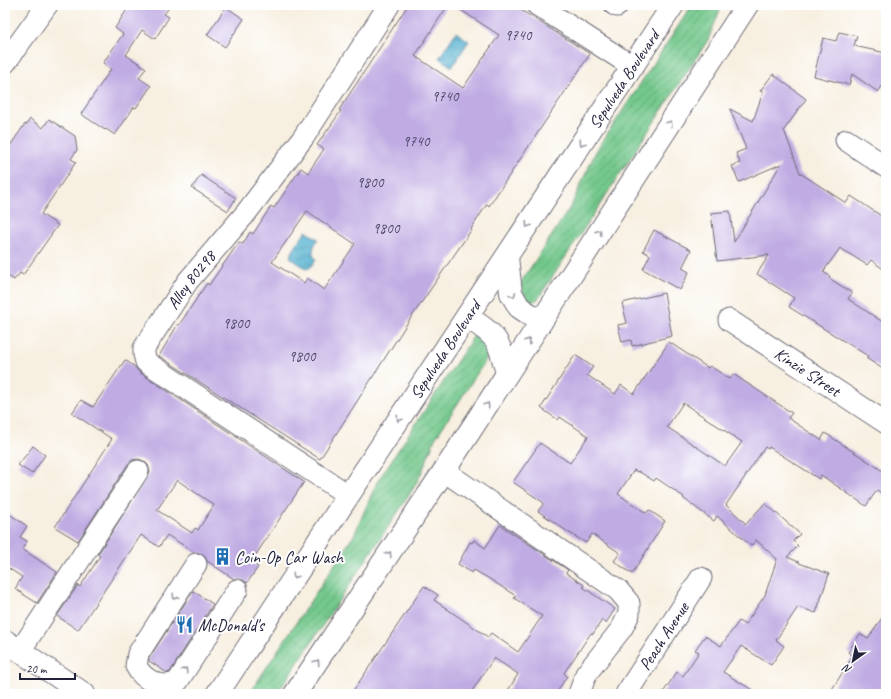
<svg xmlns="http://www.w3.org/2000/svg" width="891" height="699" font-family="Caveat,sans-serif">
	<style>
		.garden { fill: url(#garden-furrows); stroke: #4a7564 }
		.water { fill: url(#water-waves); stroke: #386884 }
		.building { fill: #c0ace3; fill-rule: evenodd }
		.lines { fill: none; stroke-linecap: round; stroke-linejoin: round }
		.minor-casing { stroke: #6d6a75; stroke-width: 23 }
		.major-casing { stroke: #6d6a75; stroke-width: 24 }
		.minor { stroke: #fff; stroke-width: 21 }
		.major { stroke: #fff; stroke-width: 22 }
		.oneway { stroke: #9c9ca7 }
		.labels { text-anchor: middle; stroke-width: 4; stroke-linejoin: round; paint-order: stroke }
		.number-label { font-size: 15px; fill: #4a4465 }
		.street-label { font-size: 17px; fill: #22223b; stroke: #fff }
		.poi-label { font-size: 17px; fill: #22223b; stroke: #fff; text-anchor: start }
	</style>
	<defs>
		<pattern id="garden-furrows" width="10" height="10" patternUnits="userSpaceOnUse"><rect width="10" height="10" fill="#73c88c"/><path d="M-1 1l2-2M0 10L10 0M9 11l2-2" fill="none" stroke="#5ea274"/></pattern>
		<pattern id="water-waves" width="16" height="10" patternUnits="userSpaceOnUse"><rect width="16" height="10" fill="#4faecd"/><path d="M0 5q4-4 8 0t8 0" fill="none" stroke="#418da8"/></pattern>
	</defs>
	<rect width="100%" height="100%" fill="#fff"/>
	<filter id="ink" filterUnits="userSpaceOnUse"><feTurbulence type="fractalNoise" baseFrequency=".025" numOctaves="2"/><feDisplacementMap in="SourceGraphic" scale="8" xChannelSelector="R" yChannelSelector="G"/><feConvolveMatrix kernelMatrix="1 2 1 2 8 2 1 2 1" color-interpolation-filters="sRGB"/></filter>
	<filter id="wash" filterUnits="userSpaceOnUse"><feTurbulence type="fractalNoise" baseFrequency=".012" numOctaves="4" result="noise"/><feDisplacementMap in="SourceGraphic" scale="16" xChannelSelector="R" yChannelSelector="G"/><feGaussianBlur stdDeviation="0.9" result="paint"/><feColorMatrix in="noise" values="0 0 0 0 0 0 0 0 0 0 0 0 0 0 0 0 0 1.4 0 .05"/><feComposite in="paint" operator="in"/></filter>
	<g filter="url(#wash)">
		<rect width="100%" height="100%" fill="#f7efe0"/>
		<!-- garden -->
		<g class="garden">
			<polygon points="692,5 722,5 708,40 538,299 529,303 519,285 571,206 596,151"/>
			<polygon points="477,335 480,335 491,352 435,439 422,472 412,491 277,694 249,694 354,535 377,482 473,337"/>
		</g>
		<!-- water -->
		<g class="water">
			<polygon points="456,32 469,41 452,67 439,58"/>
			<path d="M306 231 318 239C314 246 310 253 316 259L310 268 306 269 291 258 290 255Z"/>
		</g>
		<g id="blocks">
			<!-- building -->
			<g class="building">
				<polygon points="130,5 171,5 164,14 169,17 155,39 142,30 126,55 146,68 139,78 151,86 136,108 134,107 115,135 106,129 105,130 81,114 111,69 103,63 123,34 115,28"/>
				<path d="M408 5H448L415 56 463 88 499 35 453 5H513L590 54 489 206 487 204 471 229H472L408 322 320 459 159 356 178 324 179 325 207 283 209 285 239 242 243 244 250 232 253 234 271 206 274 208 301 168 308 173 324 149 317 145 341 111 339 110ZM307 211 355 244 324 290 307 278 304 283 272 262Z"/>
				<polygon points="226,7 244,19 225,47 207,35"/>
				<polygon points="839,32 857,36 854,46 886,53 886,81 878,92 852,74 849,85 814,76 823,38 836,41"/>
				<polygon points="773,74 806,99 784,130 800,173 846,203 851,196 886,219 886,271 871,260 867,265 840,248 823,272 830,276 829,278 852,293 848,299 886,324 886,371 866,358 868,356 789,307 794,298 757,274 769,255 717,261 711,213 730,211 734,242 781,164 739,182 732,166 740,163 736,153 746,149 730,109 753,121 763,92 760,91"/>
				<polygon points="30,119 43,128 49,119 75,136 77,150 71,159 76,162 41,214 58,225 23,275 20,273 14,280 5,274 5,153 25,124 26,125"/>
				<polygon points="201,175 236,198 228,211 192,188"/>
				<polygon points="654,230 691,250 682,268 689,272 680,290 643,269 650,255 643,251"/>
				<polygon points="664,293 672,336 632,346 631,340 622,342 618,325 627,323 622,303"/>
				<path d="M669 342 708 368 710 366 730 379 733 374 792 413 788 418 821 440 825 433 886 473V497L877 490 866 506 821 475 819 479 769 447 768 449 765 447 726 505 746 524 765 503 800 534 793 541 798 546 787 557 799 562V563L829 574 816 613 798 607 776 640 784 646 771 665 741 646 723 672 759 694H662L677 672 683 676 699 652 695 650 705 636 721 646 739 621 745 625 765 595 777 559 756 540 751 546 717 516 714 521 683 498 684 497 656 478 654 481 638 471 637 472 634 470 618 494 646 513 649 510 665 521 632 574 614 561 620 553 592 534 586 543 565 530 538 511 544 503 513 482 540 443 570 463 587 438 588 436 560 417 558 420 541 408 575 355 593 367 587 375 615 394 621 385 634 394ZM683 403 742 442 725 466 667 427Z"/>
				<path d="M125 360 135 367 139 372 304 482 251 562 258 567 247 583 243 580 234 579 207 561 203 554 194 552 167 535 159 547 141 535 78 630 57 616 78 585 80 587 100 556 98 554 150 472 148 465 144 461 138 459 132 460 128 464 78 541 55 527 112 439 72 413 81 400 93 407ZM177 480 214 505 198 530 195 528 192 533 157 510Z"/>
				<polygon points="33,446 45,455 32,474 18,465"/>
				<polygon points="5,511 27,526 20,537 27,541 22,549 57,572 37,603 15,589 22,577 5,566"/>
				<polygon points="500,525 568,570 566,573 584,585 583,587 615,609 606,623 602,620 593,634 591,633 564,673 567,676 556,694 506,694 518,674 494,658 470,694 351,694 424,586 438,595 434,600 488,637 491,633 518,652 542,616 514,598 516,596 488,578 474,570 472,573 458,564 470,542 472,543 474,540 485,548"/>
				<polygon points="193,591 213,604 170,672 167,673 149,661 149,658"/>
				<polygon points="886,612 886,694 829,694 853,656 848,652 860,634 868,639"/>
			</g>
		</g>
	</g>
	<g filter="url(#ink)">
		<use href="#blocks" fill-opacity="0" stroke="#6d6a75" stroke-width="1"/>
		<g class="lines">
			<defs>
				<g id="minor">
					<polyline points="537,5 632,66"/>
					<polyline points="615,5 617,6"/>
					<polyline points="5,63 47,5"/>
					<polyline points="846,140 886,167"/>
					<path id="s1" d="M729 320 886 423"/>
					<polyline points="444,471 618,590 629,603 629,614 622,628 586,674 579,694"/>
					<path id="s2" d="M348 495 146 362 144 354V348L188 281 246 213 303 138 389 5"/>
					<path d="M196 564 138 654 136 666C143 680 164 691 178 681L237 590"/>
					<polyline points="20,651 138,471"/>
					<path id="s3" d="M626 694 701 578"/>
				</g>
				<g id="major">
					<polyline points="507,257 511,293 519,307 541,322"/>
					<path d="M467 317C498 336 499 340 507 374"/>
					<polyline points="5,641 84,694"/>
					<path id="s4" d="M217 694 673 5"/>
					<polyline points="295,694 444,471 747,5"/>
				</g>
			</defs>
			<!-- minor casing -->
			<use href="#minor" class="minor-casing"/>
			<!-- major casing -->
			<use href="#major" class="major-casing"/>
			<!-- minor -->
			<use href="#minor" class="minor"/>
			<!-- major -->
			<use href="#major" class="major"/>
		</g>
		<!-- one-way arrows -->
		<defs><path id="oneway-chevron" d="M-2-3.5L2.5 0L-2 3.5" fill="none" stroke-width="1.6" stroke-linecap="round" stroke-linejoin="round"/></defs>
		<g class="oneway">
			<use href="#oneway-chevron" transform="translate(670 123) rotate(-57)"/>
			<use href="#oneway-chevron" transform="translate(582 143) rotate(123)"/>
			<use href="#oneway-chevron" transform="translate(528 225) rotate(123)"/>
			<use href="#oneway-chevron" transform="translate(599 232) rotate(-57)"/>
			<use href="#oneway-chevron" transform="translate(513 295) rotate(67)"/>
			<use href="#oneway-chevron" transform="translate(528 341) rotate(-57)"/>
			<use href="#oneway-chevron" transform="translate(487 405) rotate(-57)"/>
			<use href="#oneway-chevron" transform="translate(399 419) rotate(124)"/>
			<use href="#oneway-chevron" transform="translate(389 554) rotate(-56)"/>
			<use href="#oneway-chevron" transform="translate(295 576) rotate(124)"/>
			<use href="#oneway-chevron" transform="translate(175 597) rotate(123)"/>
			<use href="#oneway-chevron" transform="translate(317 662) rotate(-56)"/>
			<use href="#oneway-chevron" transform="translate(185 670) rotate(-57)"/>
		</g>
	</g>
	<!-- icons -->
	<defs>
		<symbol id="building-bare" viewBox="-9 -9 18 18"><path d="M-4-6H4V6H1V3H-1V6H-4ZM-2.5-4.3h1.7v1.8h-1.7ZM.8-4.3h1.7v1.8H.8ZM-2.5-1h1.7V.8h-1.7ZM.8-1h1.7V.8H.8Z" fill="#1f6fb2" stroke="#fff" stroke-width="2.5" paint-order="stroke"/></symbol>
		<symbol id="restaurant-bare" viewBox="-9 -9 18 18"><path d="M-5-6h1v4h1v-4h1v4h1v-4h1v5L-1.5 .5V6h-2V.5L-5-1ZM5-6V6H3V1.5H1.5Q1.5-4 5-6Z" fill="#1f6fb2" stroke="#fff" stroke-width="2.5" paint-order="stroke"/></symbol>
	</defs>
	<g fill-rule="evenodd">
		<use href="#building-bare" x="210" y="544" width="25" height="25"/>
		<use href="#restaurant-bare" x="172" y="612" width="25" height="25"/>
	</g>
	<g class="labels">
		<!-- number labels -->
		<g class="number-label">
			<text x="518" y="40">9740</text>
			<text x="445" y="101">9740</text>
			<text x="416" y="146">9740</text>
			<text x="370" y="187">9800</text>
			<text x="386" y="233">9800</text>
			<text x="236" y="328">9800</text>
			<text x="302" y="361">9800</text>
		</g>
		<!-- street labels -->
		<g class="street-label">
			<text dy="6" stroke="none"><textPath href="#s4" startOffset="737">Sepulveda Boulevard</textPath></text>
			<text dy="6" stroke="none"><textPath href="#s2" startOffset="339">Alley 80298</textPath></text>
			<text dy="6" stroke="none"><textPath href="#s4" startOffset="413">Sepulveda Boulevard</textPath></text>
			<text dy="6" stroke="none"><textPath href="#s1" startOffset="94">Kinzie Street</textPath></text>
			<text dy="6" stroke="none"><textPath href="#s3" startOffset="69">Peach Avenue</textPath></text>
		</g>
		<!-- poi labels -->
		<g class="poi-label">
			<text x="235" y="563">Coin-Op Car Wash</text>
			<text x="198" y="631">McDonald's</text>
		</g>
	</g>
	<!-- margin -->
	<rect width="891" height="699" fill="none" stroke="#fff" stroke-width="20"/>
	<!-- north arrow -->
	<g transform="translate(853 661) rotate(213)" stroke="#ffffff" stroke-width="3" paint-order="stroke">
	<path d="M0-3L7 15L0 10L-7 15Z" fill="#22223b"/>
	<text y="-6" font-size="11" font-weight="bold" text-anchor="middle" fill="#22223b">N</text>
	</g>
	<!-- scale -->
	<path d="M20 673v6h55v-6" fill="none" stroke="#22223b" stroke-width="2"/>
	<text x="26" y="673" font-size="12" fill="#22223b" stroke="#ffffff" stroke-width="3" paint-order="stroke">20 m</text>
</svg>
